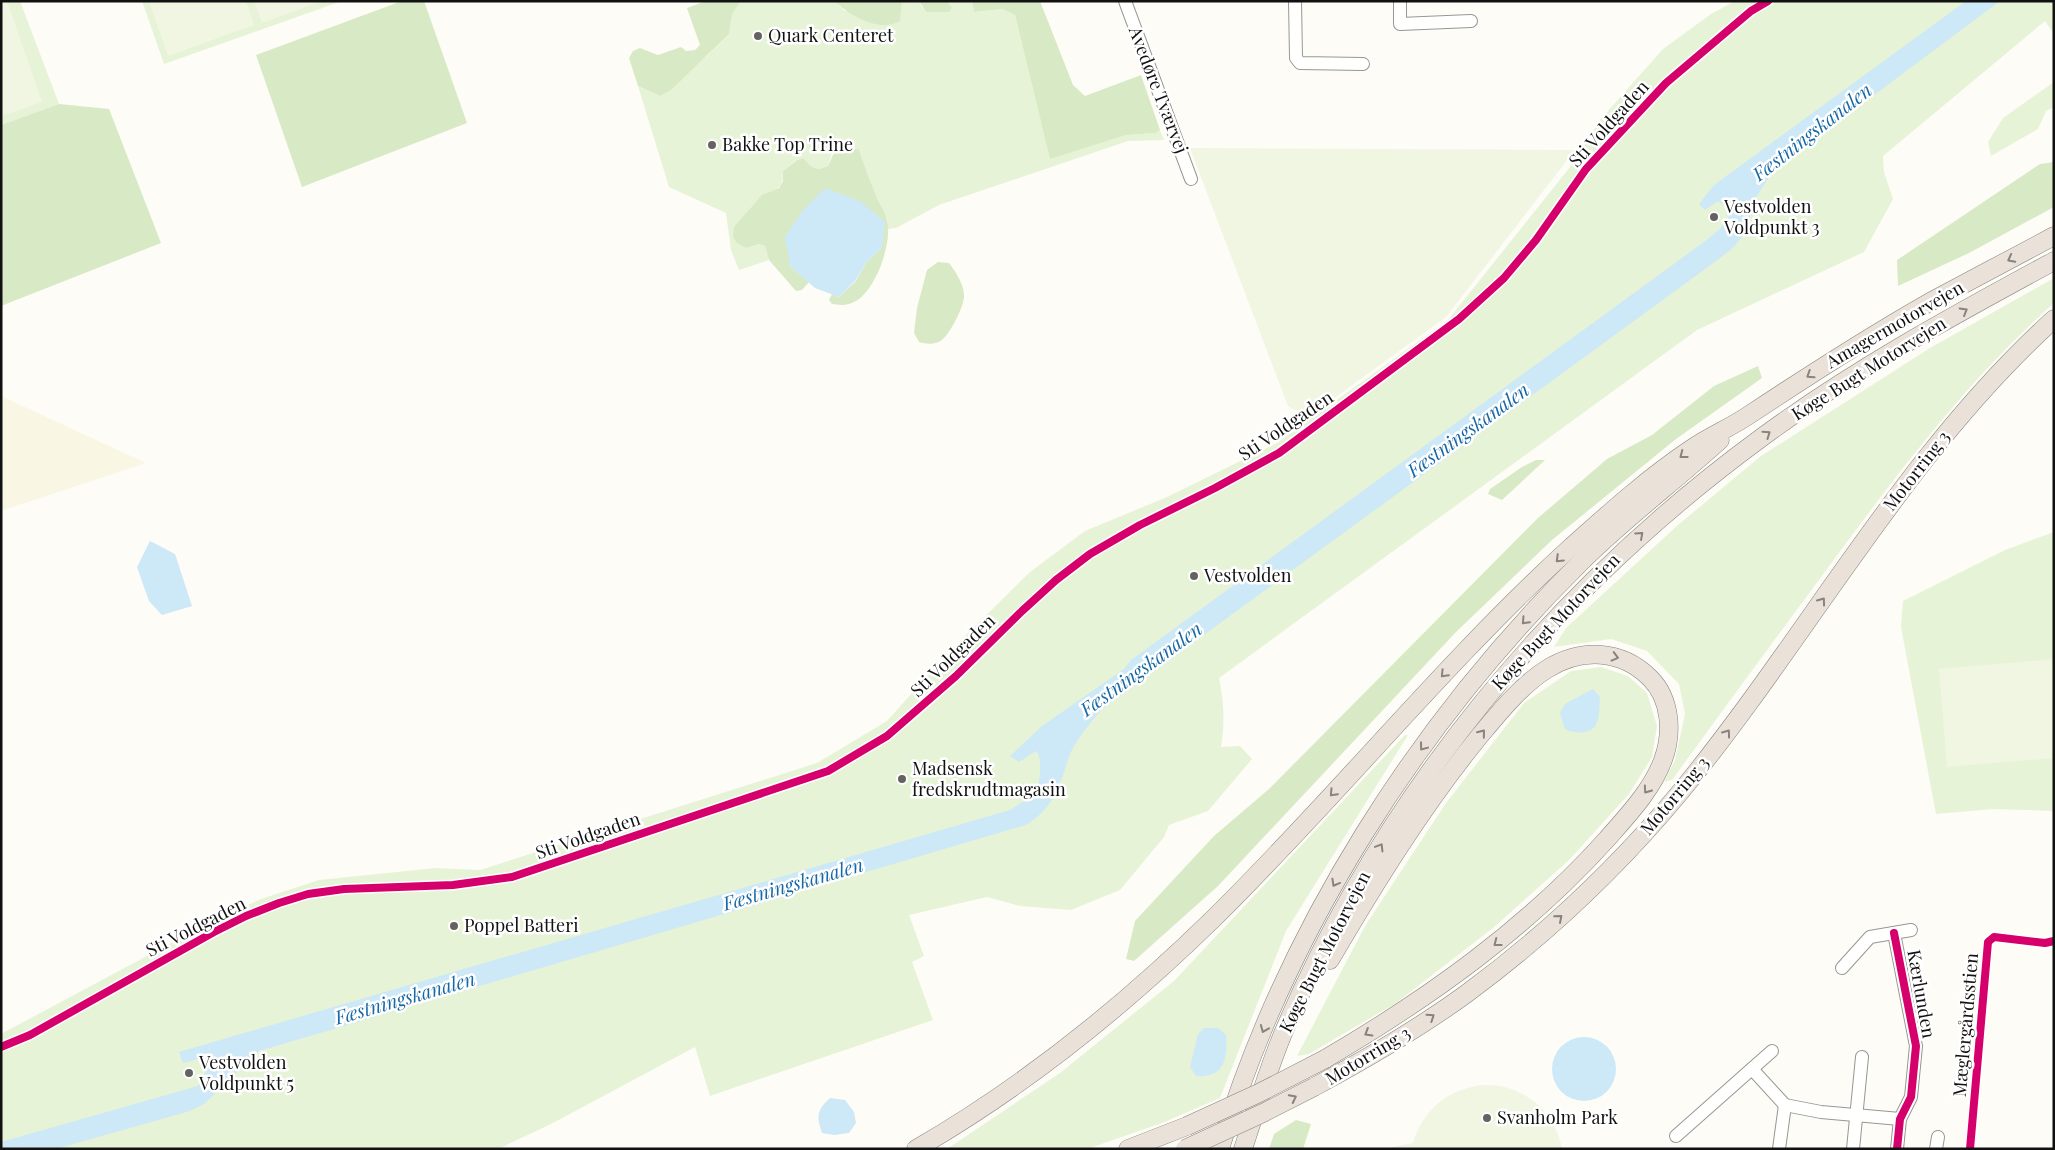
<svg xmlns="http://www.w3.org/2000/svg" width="2055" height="1150" font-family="'Playfair Display',serif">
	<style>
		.farmland { fill: #f9f7e4 }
		.green { fill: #e7f3d7 }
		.forest { fill: #d8eac5 }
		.pitch { fill: #f0f6e1 }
		.water { fill: #cde8f7 }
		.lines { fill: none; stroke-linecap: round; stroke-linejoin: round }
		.minor-casing { stroke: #979795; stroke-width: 14 }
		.highway-casing { stroke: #858482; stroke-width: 19 }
		.minor { stroke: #fffffe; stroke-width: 12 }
		.highway { stroke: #eae1d8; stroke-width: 18 }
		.highway-bridge-casing { stroke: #858482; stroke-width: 19; stroke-linecap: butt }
		.highway-bridge { stroke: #eae1d8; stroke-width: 18 }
		.cycleway-casing { stroke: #fff; stroke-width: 11 }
		.cycleway { stroke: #d6006c; stroke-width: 8 }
		.oneway { stroke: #88837e }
		.poi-dot { fill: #646362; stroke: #fff; stroke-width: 2 }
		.labels { text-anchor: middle; stroke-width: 5; stroke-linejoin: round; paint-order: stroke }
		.poi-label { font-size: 18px; fill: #111; stroke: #fff; text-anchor: start }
		.street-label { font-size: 18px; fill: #111; stroke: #fff }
		.water-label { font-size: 19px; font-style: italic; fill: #1768a6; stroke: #fff }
	</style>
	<rect width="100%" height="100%" fill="#fdfcf7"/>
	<!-- farmland -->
	<polygon class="farmland" points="1,396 146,463 1,511"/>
	<!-- green -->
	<g class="green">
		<polygon points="1,1 20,1 59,104 1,125"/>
		<polygon points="142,1 342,1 164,64"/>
		<path d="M741 1H835L845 11 902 5V1H919L921 6 926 12H949L952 8 947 1H972L974 12 1002 9 1015 15 1050 158 1126 135 1155 133 1160 130 1164 140 1128 141 939 205 896 228 888 229 887 220 872 187 859 149 832 153 828 166 819 169 812 167 803 158 796 160 783 171C783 189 777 189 762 196L746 248 759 244 765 246 769 260 739 270 731 250 726 213 669 187 638 86 660 96 707 56 729 34 732 14Z"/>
		<path d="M1735 1H2054V34L2045 21 1883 156 1884 172 1893 199 1864 252 1697 330 1219 678C1224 702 1225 723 1221 747L1240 746 1252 759 1208 811 1169 825 1164 837 1120 890 1071 910 1020 906 987 897 909 915 924 956 912 962 933 1020 710 1096 695 1047 551 1124 498 1149H1V1034L201 927 261 899 319 880 436 868 480 870 817 763 887 721 947 654 1030 572 1085 531 1167 497 1277 443 1448 320 1578 157 1599 121 1663 49 1711 14Z"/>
		<polygon points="2054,82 2054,107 2046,111 2038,129 1991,156 1988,142 2003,118"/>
		<path d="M2054 278V303C1965 382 1894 478 1824 573 1773 642 1722 711 1672 780L1664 782 1675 760 1685 714 1679 684 1647 651 1611 639 1554 647 1566 628 1678 525 1761 456 1930 348Z"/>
		<polygon points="2054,532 2054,811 1993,809 1936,814 1901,627 1903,601 2005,550"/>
		<polygon points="1601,667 1628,676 1647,693 1657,726 1652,757 1629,794 1569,860 1493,928 1396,1003 1309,1054 1297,1056 1365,926 1446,803 1524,703 1571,671"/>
		<polygon points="1405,735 1408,735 1286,931 1220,1098 1162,1123 1087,1149 947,1149 1060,1073 1174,981"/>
	</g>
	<!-- forest -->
	<g class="forest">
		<polygon points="402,1 424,1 467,123 302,187 256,55"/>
		<polygon points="706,1 741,1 732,14 729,34 671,90 660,96 638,86 629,58 633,51 640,48 658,55 681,47 686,51 695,50 700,45 687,8"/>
		<path d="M835 1H902L900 21C881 33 849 16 835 1Z"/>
		<polygon points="919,1 947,1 952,8 949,12 926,12"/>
		<polygon points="972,1 1040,1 1073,85 1085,96 1141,75 1160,130 1155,133 1126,135 1050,159 1015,15 1002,9 974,12"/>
		<polygon points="59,104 109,109 161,243 1,306 1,125"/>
		<path d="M836 148 859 149C864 164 869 179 875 193 878 202 885 211 887 221 893 242 875 293 854 302 846 306 840 305 832 304L829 300 832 294 839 297 856 281 866 263 882 247 790 266 809 282 802 290 796 291 769 260 765 246 759 244 746 248 737 243 733 237 734 227 762 195 779 188 783 181V171L797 160 803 158 812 167 819 169 828 166Z"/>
		<polygon points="2054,162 2054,207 1969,253 1898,286 1897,260 2040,164"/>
		<path d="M938 262 949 263C955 271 964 284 964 295 965 305 950 334 942 340 936 345 926 344 919 342L914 333 917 308 927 270Z"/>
		<polygon points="1758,366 1762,378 1676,439 1552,540 1456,632 1218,886 1134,961 1126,959 1135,921 1214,836 1269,789 1538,518 1607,459 1652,435 1714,386"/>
		<polygon points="1536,460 1545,460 1502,500 1488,494 1490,489 1522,467"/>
		<polygon points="1296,1120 1311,1124 1303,1149 1269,1149 1274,1134"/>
	</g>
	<!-- pitch -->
	<g class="pitch">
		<polygon points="1,1 7,1 42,102 1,116"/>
		<polygon points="149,1 246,1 254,25 168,56"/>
		<polygon points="254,1 322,1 262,23"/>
		<polygon points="1190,148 1575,150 1446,317 1308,417 1288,406"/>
		<polygon points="2054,659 2054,758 1947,767 1939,669"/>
		<path d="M1486 1085C1524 1085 1555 1111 1562 1149H1383L1413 1143C1423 1109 1450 1087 1486 1085Z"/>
	</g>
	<!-- water -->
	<g class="water">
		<path d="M1966 1H2000L1783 163 1769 177 1754 201 1747 230 1734 247 1716 261 1101 710C1090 724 1077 738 1070 754 1066 763 1065 772 1061 780 1054 800 1044 814 1026 825L259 1051 204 1104 190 1111 56 1149H1V1142L198 1086 205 1073 202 1058 183 1063 179 1052 1010 810C1029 798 1041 791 1040 767 1040 760 1040 756 1036 751L1019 762 1010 756 1042 726 1124 669 1131 660 1704 242 1720 229 1729 216 1724 206 1718 201 1705 210 1699 204 1714 185Z"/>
		<polygon points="825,188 861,202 885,222 882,247 866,263 856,280 839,297 815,288 790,266 785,237 803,210"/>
		<polygon points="150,541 175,554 192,606 162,615 149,601 137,567"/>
		<path d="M1593 689 1600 697C1599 704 1600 714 1597 722 1593 735 1575 734 1565 729L1560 713 1565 704Z"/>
		<path d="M1204 1028H1218L1226 1035C1228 1059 1224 1078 1196 1076L1190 1067 1198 1034Z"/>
		<circle cx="1584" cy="1069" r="32"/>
		<path d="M830 1098 845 1100 854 1112 856 1123 849 1133 834 1135 822 1133C816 1116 817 1110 830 1098Z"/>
	</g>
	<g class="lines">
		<defs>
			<g id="minor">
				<polyline points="1125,1 1191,179"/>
				<polyline points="1295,1 1296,58 1300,63 1363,64"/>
				<polyline points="1400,1 1400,24 1471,21"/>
				<polyline points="1894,933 1916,1046 1911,1097 1900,1119 1897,1149"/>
				<polyline points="1842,968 1870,937 1911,930"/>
				<polyline points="1752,1069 1785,1105 1821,1112 1900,1119"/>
				<polyline points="1676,1136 1772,1051"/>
				<polyline points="1779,1149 1785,1105"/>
				<polyline points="1853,1149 1862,1057"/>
				<polyline points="1936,1149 1938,1137"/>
			</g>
			<g id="highway">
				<path d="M1325 1059C1429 998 1526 929 1607 839 1628 815 1652 790 1663 760 1673 733 1671 699 1650 678 1621 649 1581 648 1547 669 1520 686 1498 714 1478 738 1422 807 1375 883 1330 960"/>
				<path d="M1314 1087C1366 1059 1418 1029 1466 994 1546 935 1619 866 1682 790 1809 635 1905 454 2054 319"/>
				<path d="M916 1149C1025 1086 1123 1007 1213 919 1336 798 1444 663 1571 547 1609 513 1649 477 1691 449 1709 436 1730 428 1749 415 1808 376 1868 337 1930 302 1971 280 2013 258 2054 236"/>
				<polyline points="1128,1149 1187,1126"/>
				<path d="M1220 1149C1286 930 1418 723 1580 563 1624 519 1674 482 1720 440"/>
				<path d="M1243 1149C1256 1110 1268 1069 1284 1031 1385 793 1554 590 1761 438 1853 370 1954 315 2054 261"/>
			</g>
		</defs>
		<!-- minor casing -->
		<use href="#minor" class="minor-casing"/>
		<!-- highway casing -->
		<use href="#highway" class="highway-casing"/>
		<!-- minor -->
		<use href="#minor" class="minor"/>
		<!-- highway -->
		<use href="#highway" class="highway"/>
		<defs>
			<g id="highway-bridge">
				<polyline points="1187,1126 1259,1093 1325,1059"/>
				<polyline points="1185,1149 1263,1113 1314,1087"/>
			</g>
		</defs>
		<!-- highway-bridge casing -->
		<use href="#highway-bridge" class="highway-bridge-casing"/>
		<!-- highway-bridge -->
		<use href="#highway-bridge" class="highway-bridge"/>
		<defs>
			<g id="cycleway">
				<polyline points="1894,933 1916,1046 1911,1097 1900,1119 1897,1149"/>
				<polyline points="1,1047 30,1035 214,932 246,916 279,903 308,894 344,889 453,885 512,877 828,771 887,736 956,676 1022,611 1056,580 1090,554 1140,525 1215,488 1279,453 1459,319 1504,278 1536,240 1586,169 1666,83 1751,11 1768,1"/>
				<polyline points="1970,1149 1988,942 1994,937 2045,943 2054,941"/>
			</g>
		</defs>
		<!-- cycleway casing -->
		<use href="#cycleway" class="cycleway-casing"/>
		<!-- cycleway -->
		<use href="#cycleway" class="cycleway"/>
	</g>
	<!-- one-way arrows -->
	<defs><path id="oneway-chevron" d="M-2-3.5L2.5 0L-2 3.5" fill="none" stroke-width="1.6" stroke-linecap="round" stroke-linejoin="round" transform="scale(1.25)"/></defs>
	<g class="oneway">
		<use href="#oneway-chevron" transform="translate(2011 259) rotate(152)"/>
		<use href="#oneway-chevron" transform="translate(1964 311) rotate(-30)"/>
		<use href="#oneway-chevron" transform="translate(1810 375) rotate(147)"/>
		<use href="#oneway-chevron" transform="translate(1767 434) rotate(-35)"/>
		<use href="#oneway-chevron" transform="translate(1683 455) rotate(142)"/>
		<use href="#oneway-chevron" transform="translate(1640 535) rotate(-42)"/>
		<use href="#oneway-chevron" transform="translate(1559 559) rotate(136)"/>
		<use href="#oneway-chevron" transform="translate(1822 601) rotate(-54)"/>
		<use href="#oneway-chevron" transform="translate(1525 621) rotate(133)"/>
		<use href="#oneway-chevron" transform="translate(1615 657) rotate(15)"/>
		<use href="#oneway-chevron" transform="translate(1444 674) rotate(134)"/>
		<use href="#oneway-chevron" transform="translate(1482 733) rotate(-51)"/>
		<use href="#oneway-chevron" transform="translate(1727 733) rotate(-54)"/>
		<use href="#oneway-chevron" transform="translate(1423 747) rotate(127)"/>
		<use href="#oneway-chevron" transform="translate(1647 790) rotate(125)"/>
		<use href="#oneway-chevron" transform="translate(1333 793) rotate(133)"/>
		<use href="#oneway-chevron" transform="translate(1380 847) rotate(-59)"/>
		<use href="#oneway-chevron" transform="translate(1335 883) rotate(119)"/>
		<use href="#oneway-chevron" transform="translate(1559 918) rotate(-41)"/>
		<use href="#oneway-chevron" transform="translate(1497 943) rotate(142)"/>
		<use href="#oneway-chevron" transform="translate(1431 1017) rotate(-34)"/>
		<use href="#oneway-chevron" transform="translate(1264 1029) rotate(112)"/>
		<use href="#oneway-chevron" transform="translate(1368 1033) rotate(149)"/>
		<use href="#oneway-chevron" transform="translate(1293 1098) rotate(-27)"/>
	</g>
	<!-- markers -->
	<g class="poi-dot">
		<circle cx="758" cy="36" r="5"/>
		<circle cx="712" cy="145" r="5"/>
		<circle cx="1714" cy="217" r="5"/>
		<circle cx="1194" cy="576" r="5"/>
		<circle cx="902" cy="779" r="5"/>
		<circle cx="454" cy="926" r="5"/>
		<circle cx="189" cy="1073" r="5"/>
		<circle cx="1487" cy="1118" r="5"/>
	</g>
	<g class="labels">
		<!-- poi labels -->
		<g class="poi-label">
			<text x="768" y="42">Quark Centeret</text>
			<text x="722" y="151">Bakke Top Trine</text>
			<text x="1724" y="213">Vestvolden<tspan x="1724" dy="21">Voldpunkt 3</tspan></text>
			<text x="1204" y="582">Vestvolden</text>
			<text x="912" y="775">Madsensk<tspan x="912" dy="21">fredskrudtmagasin</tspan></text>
			<text x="464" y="932">Poppel Batteri</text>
			<text x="199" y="1069">Vestvolden<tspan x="199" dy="21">Voldpunkt 5</tspan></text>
			<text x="1497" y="1124">Svanholm Park</text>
		</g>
		<!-- street labels -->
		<g class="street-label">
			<text transform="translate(1158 90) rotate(69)" y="6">Avedøre Tværvej</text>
			<text transform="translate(1609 124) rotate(-48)" y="6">Sti Voldgaden</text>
			<text transform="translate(1895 325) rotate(-30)" y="6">Amagermotorvejen</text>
			<text transform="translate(1869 369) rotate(-32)" y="6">Køge Bugt Motorvejen</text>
			<text transform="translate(1286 426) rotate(-34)" y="6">Sti Voldgaden</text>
			<text transform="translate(1917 471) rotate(-52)" y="6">Motorring 3</text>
			<text transform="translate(1556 622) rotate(-47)" y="6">Køge Bugt Motorvejen</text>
			<text transform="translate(953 656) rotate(-44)" y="6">Sti Voldgaden</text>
			<text transform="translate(1675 796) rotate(-50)" y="6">Motorring 3</text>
			<text transform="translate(588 836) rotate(-19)" y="6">Sti Voldgaden</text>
			<text transform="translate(196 927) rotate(-27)" y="6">Sti Voldgaden</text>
			<text transform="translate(1325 952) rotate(-63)" y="6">Køge Bugt Motorvejen</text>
			<text transform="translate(1921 994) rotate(80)" y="6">Kærlunden</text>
			<text transform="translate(1966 1025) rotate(-85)" y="6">Mæglergårdsstien</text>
			<text transform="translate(1368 1056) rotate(-31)" y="6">Motorring 3</text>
		</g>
		<!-- water labels -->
		<g class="water-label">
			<text transform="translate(1812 132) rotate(-38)" y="7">Fæstningskanalen</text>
			<text transform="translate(1468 430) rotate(-36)" y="7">Fæstningskanalen</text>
			<text transform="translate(1141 669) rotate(-36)" y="7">Fæstningskanalen</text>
			<text transform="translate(793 884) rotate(-16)" y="7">Fæstningskanalen</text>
			<text transform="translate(405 998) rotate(-16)" y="7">Fæstningskanalen</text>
		</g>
	</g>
	<!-- border -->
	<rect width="2055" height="1150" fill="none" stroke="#111111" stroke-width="5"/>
</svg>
